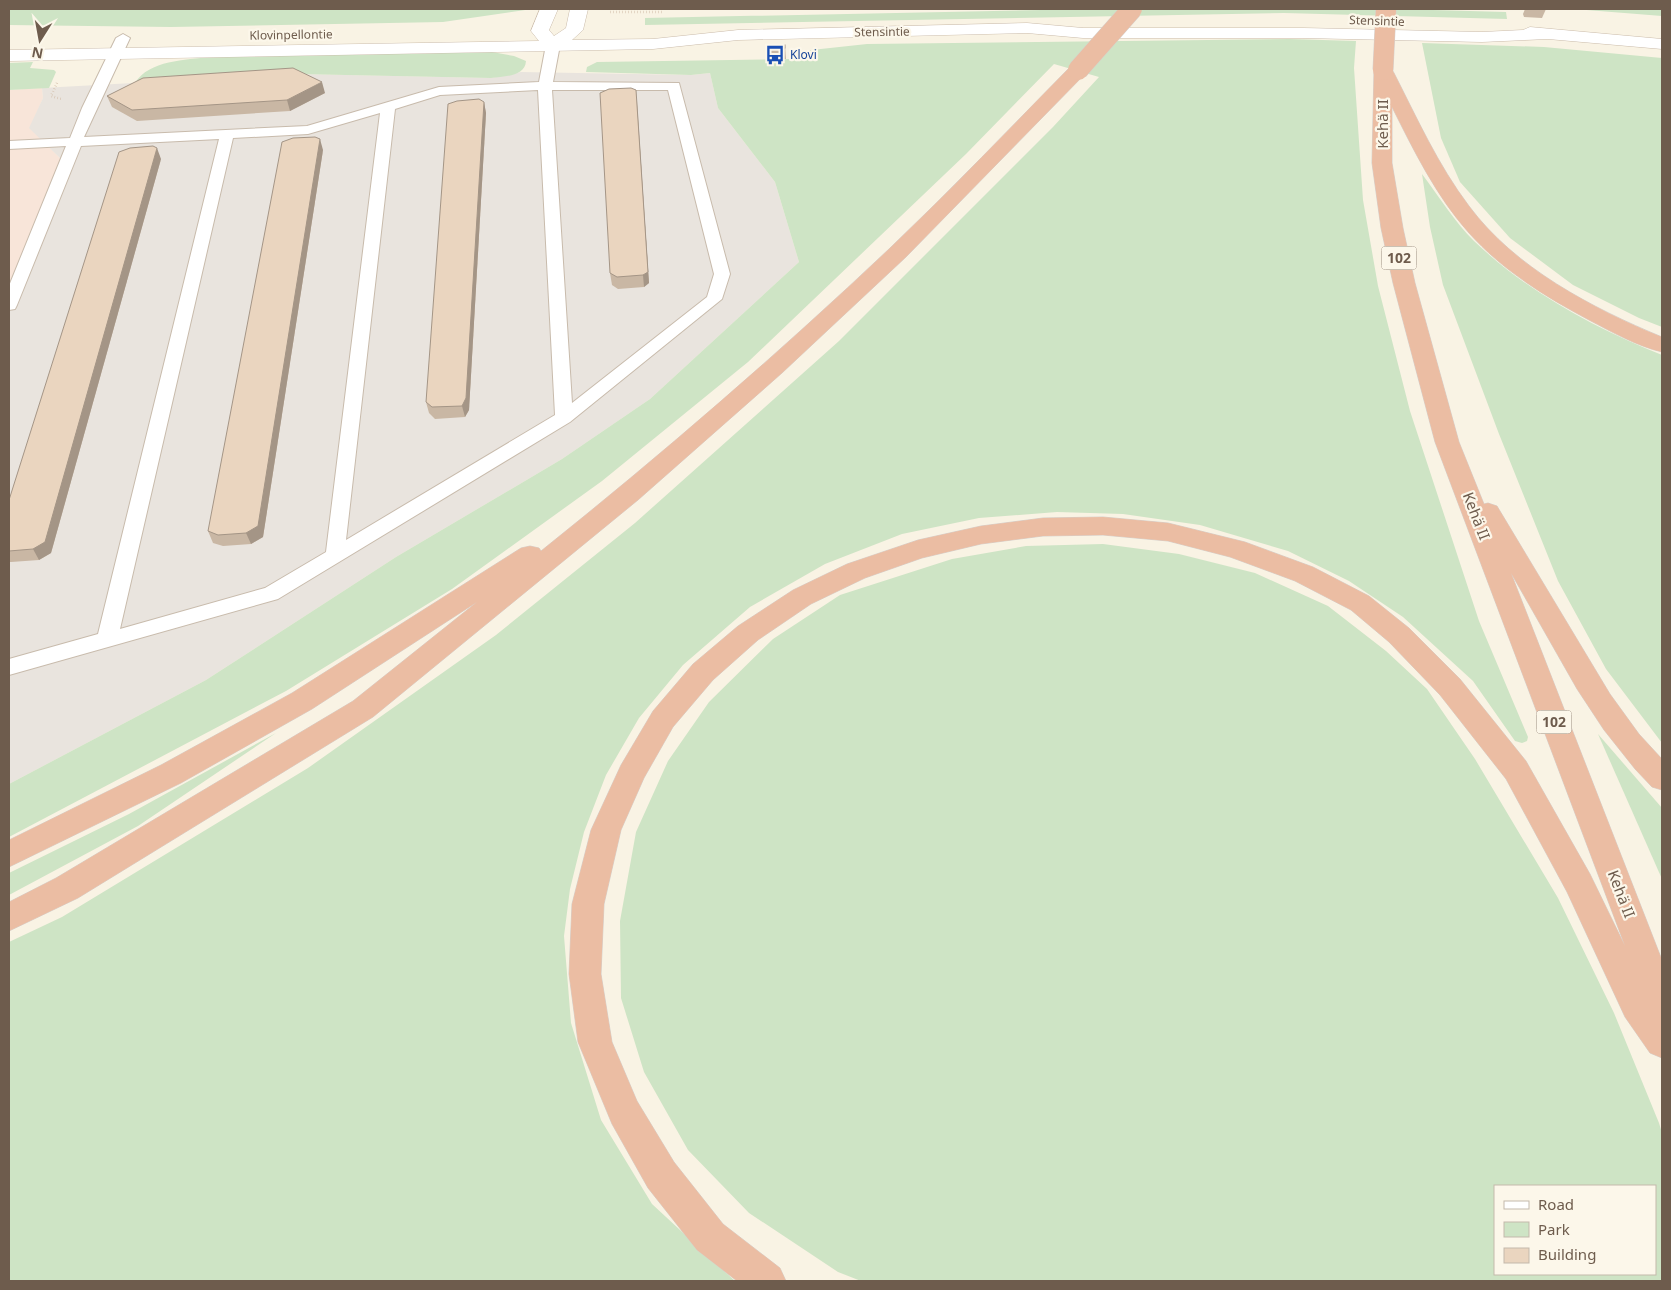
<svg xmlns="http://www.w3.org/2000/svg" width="1671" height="1290" font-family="'Noto Sans',sans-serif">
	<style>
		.commercial { fill: #f8e5d9 }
		.industrial { fill: #e9e4de }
		.green { fill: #cee4c5; fill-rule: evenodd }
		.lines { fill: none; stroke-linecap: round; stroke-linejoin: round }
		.lane-casing { stroke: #c8bbac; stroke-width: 2 }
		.secondary-casing { stroke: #cbbcab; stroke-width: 1 }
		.highway-casing { stroke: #d6d1cd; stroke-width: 1 }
		.path { stroke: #cfb9a3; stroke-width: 2.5; stroke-dasharray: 0.5 2.5; stroke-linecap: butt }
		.lane { fill: #fff; fill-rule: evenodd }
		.secondary { fill: #fff; fill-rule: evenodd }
		.highway { fill: #ebbda3; fill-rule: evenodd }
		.highway-bridge-casing { stroke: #d6d1cd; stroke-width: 21; stroke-linecap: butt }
		.highway-bridge { stroke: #ebbda3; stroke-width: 20 }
		.wall { fill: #c9b7a4 }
		.shaded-wall { fill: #a49586 }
		.building { fill: #ead5bf; stroke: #a49586 }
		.labels { text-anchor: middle; stroke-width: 4.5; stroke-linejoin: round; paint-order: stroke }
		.far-street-label { font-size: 12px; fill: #6e5c4d; stroke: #fcf7ea }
		.far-transit-label { font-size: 12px; fill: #164399; stroke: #fcf7ea; text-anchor: start }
		.shield { fill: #fcf7ea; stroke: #998a7c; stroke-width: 1 }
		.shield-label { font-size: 14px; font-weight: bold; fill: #6e5c4d }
		.street-label { font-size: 15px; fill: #6e5c4d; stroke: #fcf7ea }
	</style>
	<rect width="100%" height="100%" fill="#f9f3e4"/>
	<!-- commercial -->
	<polygon class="commercial" points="42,88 43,98 30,128 62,160 9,299 9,90"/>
	<!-- industrial -->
	<polygon class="industrial" points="521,72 691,75 710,73 718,108 775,182 799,262 650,399 562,459 396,557 206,680 9,784 9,299 62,160 29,128 43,98 42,88 297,74 491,78"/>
	<!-- green -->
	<g class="green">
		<polygon points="9,9 532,9 443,22 171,27 9,25"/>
		<polygon points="1093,9 1396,9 1506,12 1507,19 1284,13 645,25 645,18"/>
		<polygon points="1574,9 1662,9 1662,16"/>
		<polygon points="1289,39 1356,41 1354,68 1363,200 1378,286 1410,411 1479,621 1528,737 1527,741 1522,743 1515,741 1473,681 1403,617 1349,581 1288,551 1200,525 1123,514 1057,512 979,518 902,534 825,564 750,607 683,665 639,718 606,775 584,832 570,889 564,936 571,1023 601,1120 652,1204 735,1281 9,1281 9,942 62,917 308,768 496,635 635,523 839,341 1053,127 1099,77 1054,64 966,154 748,362 602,481 452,589 286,691 9,837 9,784 206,680 396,557 562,459 650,399 799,262 775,182 718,108 710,73 691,75 586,72 587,67 597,62 793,59 793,52 867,44"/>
		<polygon points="1422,43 1544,47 1662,58 1662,327 1639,318 1573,285 1510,238 1460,182 1441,138"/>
		<path d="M492 52 514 56 526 61C525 77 504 76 491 78L297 74 135 83C149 60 186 60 210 57Z"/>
		<polygon points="33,62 30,68 54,70 56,72 49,88 9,90 9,63"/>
		<path d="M1422 174C1438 195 1456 224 1474 241 1526 291 1596 329 1662 355V743L1606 669 1558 581 1499 434 1443 285 1430 227Z"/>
		<path d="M1103 544 1179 554 1255 573 1328 606 1386 651 1427 689 1475 759 1558 898 1614 1013 1659 1123 1662 1133V1281H861L838 1272 749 1213 688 1150 644 1072 621 998 620 921 636 832 668 761 709 702 773 639 840 595 952 559 1026 546ZM1495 1186H1655V1274H1495Z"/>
		<polygon points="276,733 138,826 9,895 9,873 129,814"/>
		<polygon points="1598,734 1662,808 1662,879"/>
	</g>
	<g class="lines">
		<defs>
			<path id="lane" d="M123 34 130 38 84 137 307 126 439 87 539 82 546 45 553 41 560 45 553 82 679 83 730 274 722 299 570 422 278 599 9 675V659L98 634 219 139 81 146 17 305 15 309 9 310V286L66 146 9 149V141L70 138 82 108 116 38ZM538 90 555 415 346 540 395 109 440 95ZM552 90H668L714 274 707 297 572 403ZM380 113 326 552 265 588 120 629 233 138 308 134Z"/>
			<polygon id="secondary" points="540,9 558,9 549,30 554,36 566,28 570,9 588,9 583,30 572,40 653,39 738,30 1027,23 1083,28 1303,28 1482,32 1523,30 1530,27 1662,39 1662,49 1548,39 1482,42 1303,38 1083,38 1027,33 738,40 653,49 9,61 9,50 539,41 531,31"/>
			<g id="highway">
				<path d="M1078 64 1085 66 1087 70 1085 74 906 257 782 373 638 500 373 717 78 898 9 931V902L56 878 353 701 477 602 312 709 181 783 9 867V840L161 765 292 693 521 548 530 546 539 548 541 551C661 455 778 354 890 248 952 189 1011 127 1071 66Z"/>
				<path d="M1383 64 1390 66 1394 73C1417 118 1438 165 1469 206 1515 268 1592 308 1662 337V352C1637 346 1612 332 1589 320 1546 297 1502 270 1469 233 1436 196 1414 151 1392 107V163L1403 228 1415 283 1459 442 1484 504 1488 503 1497 506 1610 694 1639 734 1662 759V790L1652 787 1635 769 1604 730 1577 689 1511 573 1662 960V1058L1650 1053 1625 1017 1567 892 1506 779 1440 695 1389 642 1351 610 1295 581 1230 557 1168 541 1103 535 1043 536 981 544 922 558 865 578 811 604 758 640 713 680 673 727 644 778 621 830 604 904 601 974 612 1042 637 1101 674 1162 723 1224 780 1268 786 1281H737L697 1250 648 1188 612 1124 578 1042 569 974 572 904 591 830 621 765 653 711 693 664 738 626 793 590 847 564 918 540 981 526 1043 518 1103 517 1168 523 1245 542 1313 567 1369 596 1409 628 1460 679 1526 761 1590 874 1625 946 1435 442 1393 283 1381 228 1372 163 1374 70 1376 66Z"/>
			</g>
		</defs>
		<!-- lane casing -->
		<use href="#lane" class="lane-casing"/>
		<!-- secondary casing -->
		<use href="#secondary" class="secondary-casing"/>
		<!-- highway casing -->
		<use href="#highway" class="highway-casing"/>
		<!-- path -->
		<g class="path">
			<polyline points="610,12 664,12"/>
			<polyline points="57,83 51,96 61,99"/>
		</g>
		<!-- lane -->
		<use href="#lane" class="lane"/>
		<!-- secondary -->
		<use href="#secondary" class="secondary"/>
		<!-- highway -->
		<use href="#highway" class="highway"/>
		<defs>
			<g id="highway-bridge">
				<polyline points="1078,70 1132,9"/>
				<polyline points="1383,70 1386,9"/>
			</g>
		</defs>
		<!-- highway-bridge casing -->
		<use href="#highway-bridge" class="highway-bridge-casing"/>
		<!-- highway-bridge -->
		<use href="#highway-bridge" class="highway-bridge"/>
	</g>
	<!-- wall -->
	<g class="wall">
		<polygon points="1525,9 1546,9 1542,18 1524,17 1523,14"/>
		<polygon points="768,45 785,45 786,59 768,59"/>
		<polygon points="325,93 290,111 137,121 112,107 107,96"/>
		<polygon points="637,101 649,283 644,287 618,289 612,285 610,273"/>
		<polygon points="484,102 486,113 469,410 465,417 435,419 429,413 426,402"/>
		<polygon points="323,150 263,537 251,544 223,546 213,543 208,531"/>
		<polygon points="161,159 51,553 39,560 11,562 9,562 9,500"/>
	</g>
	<!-- shaded-wall -->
	<g class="shaded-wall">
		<polygon points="322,82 325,93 290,111 287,100"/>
		<polygon points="636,90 649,283 644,287 643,275"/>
		<polygon points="484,102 486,113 469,410 465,417 462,406"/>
		<polygon points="320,139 323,150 263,537 251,544 246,533"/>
		<polygon points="157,148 161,159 51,553 39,560 33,549"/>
	</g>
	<!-- building -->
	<g class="building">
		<rect x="768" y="45" width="17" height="3"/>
		<polygon points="293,68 322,82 287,100 132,110 107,96 143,78"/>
		<polygon points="631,88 636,90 648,272 643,275 617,277 610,273 600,93 609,89"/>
		<polygon points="479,99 484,102 466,398 462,406 432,407 426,402 448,104 457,101"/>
		<polygon points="315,137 320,139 258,526 246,533 218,535 208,531 282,142 293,138"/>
		<polygon points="153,146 157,148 45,542 33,549 9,551 9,500 119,152 130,148"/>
	</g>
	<!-- icons -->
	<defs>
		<symbol id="bus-bare" viewBox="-9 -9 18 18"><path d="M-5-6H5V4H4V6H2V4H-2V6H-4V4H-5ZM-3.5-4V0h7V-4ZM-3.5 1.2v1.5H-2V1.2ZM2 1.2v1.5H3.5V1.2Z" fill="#1a4fb4" stroke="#fcf7ea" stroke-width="2.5" paint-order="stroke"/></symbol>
	</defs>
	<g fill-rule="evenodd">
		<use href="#bus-bare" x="761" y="41" width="28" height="28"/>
	</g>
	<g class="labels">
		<!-- far-street labels -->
		<g class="far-street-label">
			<text transform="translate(1377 21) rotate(2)" y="4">Stensintie</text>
			<text transform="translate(882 32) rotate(-1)" y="4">Stensintie</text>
			<text transform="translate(291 35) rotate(-1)" y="4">Klovinpellontie</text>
		</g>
		<!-- far-transit labels -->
		<g class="far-transit-label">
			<text x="790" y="59">Klovi</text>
		</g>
		<!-- shield labels -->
		<g class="shield">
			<rect x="1381.5" y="246.5" width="35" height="23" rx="4"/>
			<rect x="1536.5" y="710.5" width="35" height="23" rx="4"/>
		</g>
		<g class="shield-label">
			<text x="1399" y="263">102</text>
			<text x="1554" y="727">102</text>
		</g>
		<!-- street labels -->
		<g class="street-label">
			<text transform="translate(1383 124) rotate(-90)" y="5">Kehä II</text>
			<text transform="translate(1476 516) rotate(69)" y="5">Kehä II</text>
			<text transform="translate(1621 894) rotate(69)" y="5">Kehä II</text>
		</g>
	</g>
	<!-- border -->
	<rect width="1671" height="1290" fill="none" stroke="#6e5c4d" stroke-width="20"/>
	<!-- legend -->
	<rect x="1494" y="1185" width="162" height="90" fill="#fcf7ea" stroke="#c3b9ab"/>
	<rect x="1504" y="1201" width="25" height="8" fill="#ffffff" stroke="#c3b9ab"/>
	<text x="1538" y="1210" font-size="15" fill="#6e5c4d">Road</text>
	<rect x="1504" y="1222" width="25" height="15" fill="#cee4c5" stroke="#c3b9ab"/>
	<text x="1538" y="1235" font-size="15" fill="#6e5c4d">Park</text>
	<rect x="1504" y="1248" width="25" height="15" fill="#ead5bf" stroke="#c3b9ab"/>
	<text x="1538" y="1260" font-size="15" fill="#6e5c4d">Building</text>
	<!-- north arrow -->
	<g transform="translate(40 40) rotate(191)" stroke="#fcf7ea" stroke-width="4" paint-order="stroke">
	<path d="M0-4L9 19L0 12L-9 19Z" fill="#6e5c4d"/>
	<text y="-8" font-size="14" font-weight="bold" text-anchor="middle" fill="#6e5c4d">N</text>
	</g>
</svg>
